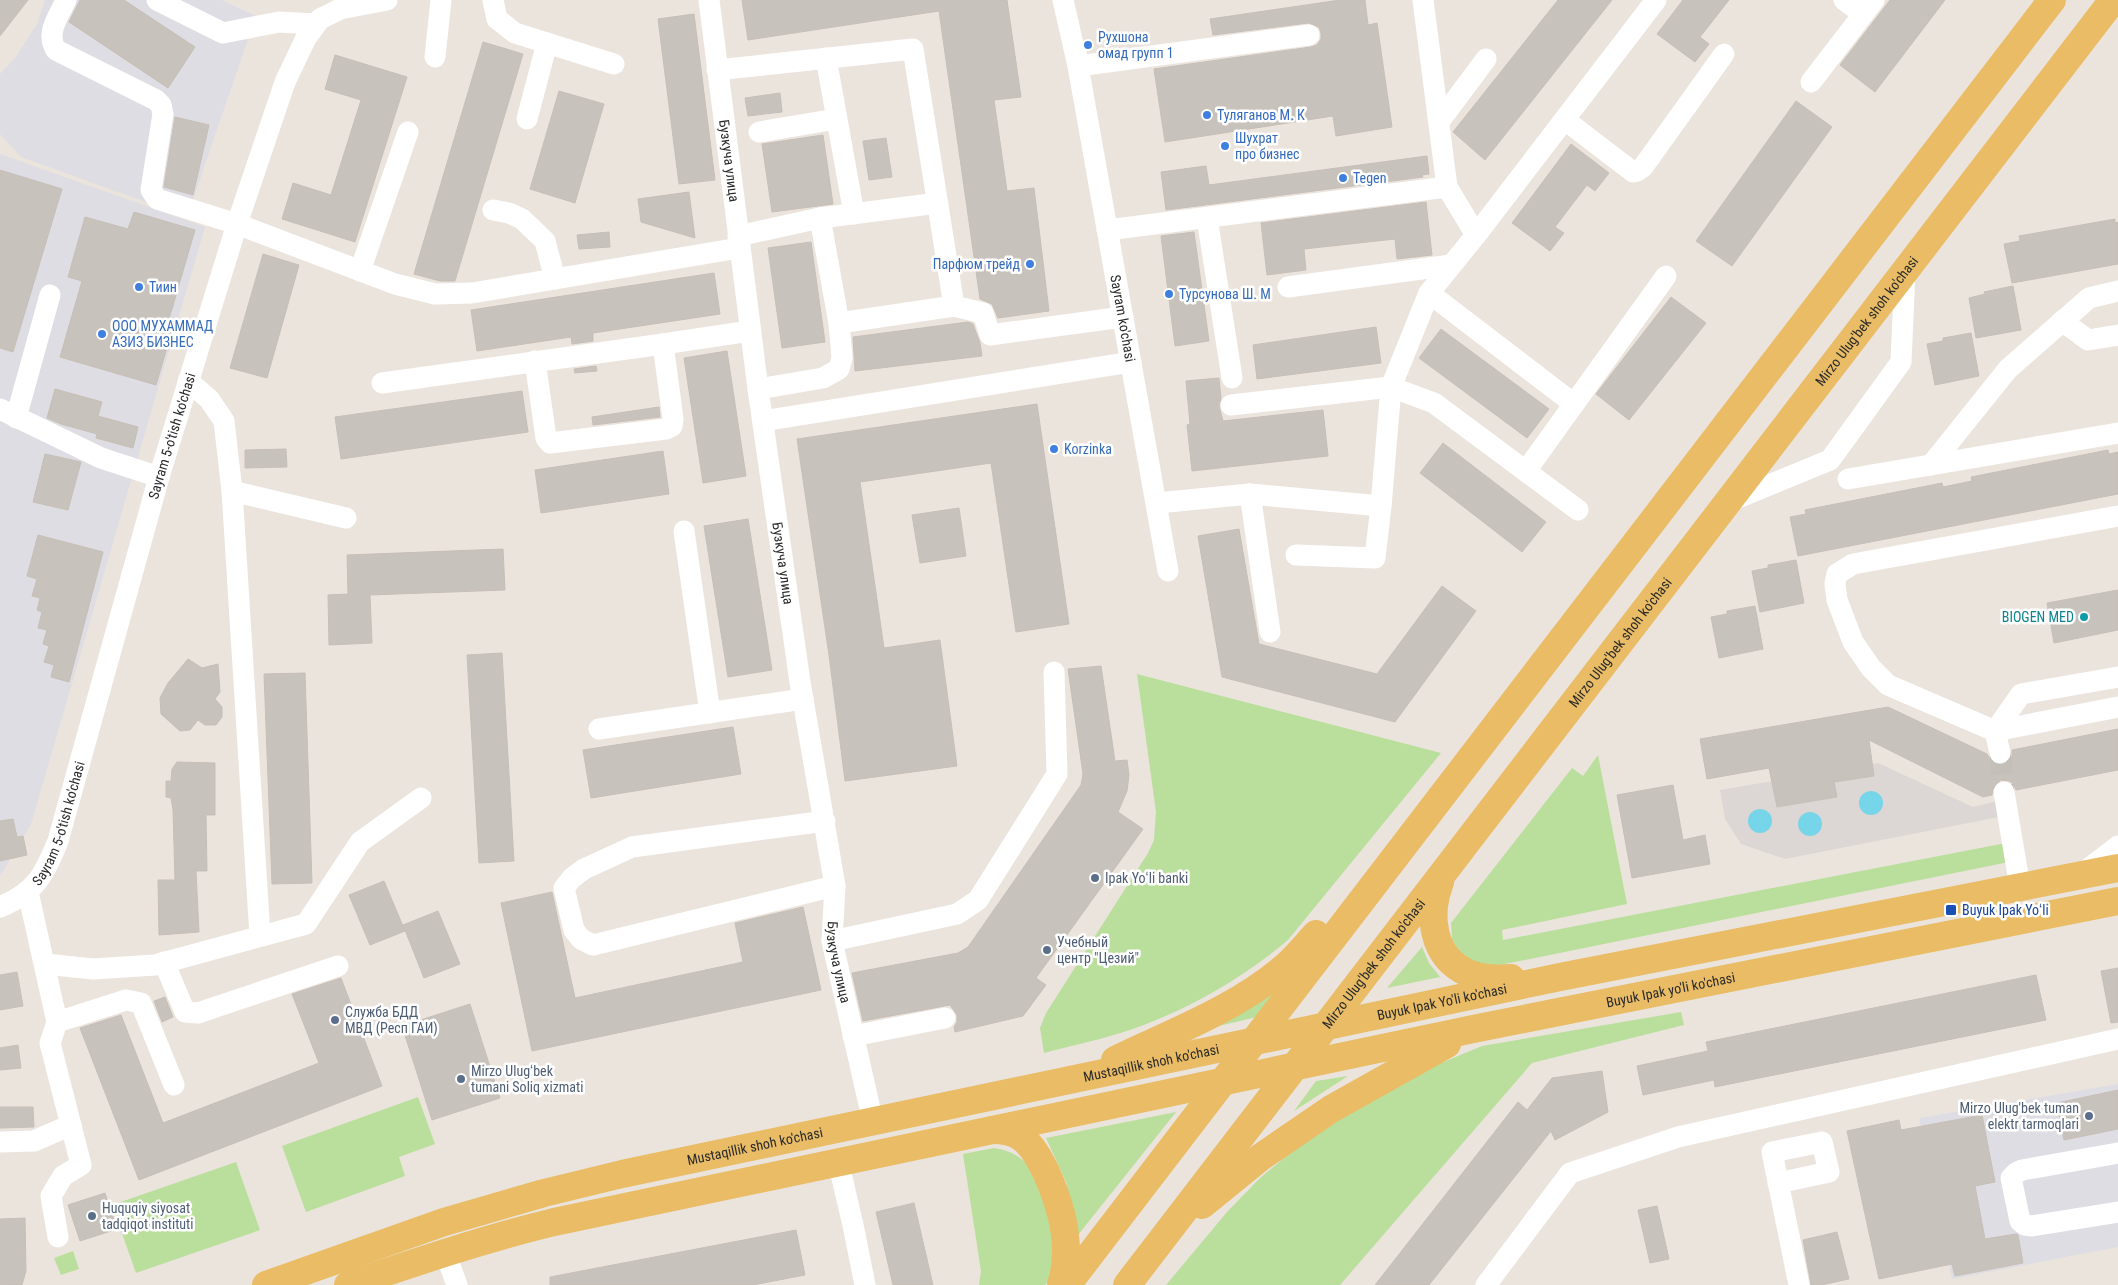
<svg xmlns="http://www.w3.org/2000/svg" width="2118" height="1285" font-family="'Roboto Condensed',sans-serif">
	<style>
		.industrial { fill: #dedde4 }
		.green { fill: #badf9c }
		.plaza { fill: #dcd7d4 }
		.water { fill: #76d5e8 }
		.building { fill: #c7c2bb; stroke: #c7bfb7 }
		.lines { fill: none; stroke-linecap: round; stroke-linejoin: round }
		.minor-tunnel { stroke: #c4bfb9; stroke-width: 21; stroke-dasharray: 21 11; stroke-linecap: butt }
		.minor { stroke: #fff; stroke-width: 21 }
		.major { stroke: #e9bc65; stroke-width: 28 }
		.shop-dot { fill: #3f7fe0; stroke: #fff; stroke-width: 2 }
		.culture-dot { fill: #0f9aa8; stroke: #fff; stroke-width: 2 }
		.service-dot { fill: #5c6f8a; stroke: #fff; stroke-width: 2 }
		.transit-dot { fill: #1a4fb4; stroke: #fff; stroke-width: 2 }
		.labels { text-anchor: middle; stroke-width: 5; stroke-linejoin: round; paint-order: stroke }
		.shop-label { font-size: 14px; fill: #366cbe; stroke: #fff; text-anchor: start }
		.street-label { font-size: 14px; fill: #2a2a2a; stroke: #fff }
		.culture-label { font-size: 14px; fill: #0d838f; stroke: #fff; text-anchor: end }
		.service-label { font-size: 14px; fill: #4e5e75; stroke: #fff; text-anchor: start }
		.transit-label { font-size: 14px; fill: #164399; stroke: #fff; text-anchor: start }
	</style>
	<rect width="100%" height="100%" fill="#ebe4dd"/>
	<!-- industrial -->
	<g class="industrial">
		<polygon points="45,0 222,0 256,16 187,217 21,157 0,134 0,74 16,57 37,24"/>
		<polygon points="0,154 205,227 31,824 0,876"/>
		<polygon points="2118,1084 2118,1247 1952,1279 1919,1118"/>
	</g>
	<!-- green -->
	<g class="green">
		<path d="M1137 674 1441 753 1288 940C1243 978 1189 1009 1133 1029 1104 1039 1074 1045 1044 1053L1040 1028 1046 1013 1148 853 1154 840 1156 812Z"/>
		<polygon points="1598,755 1627,904 1502,930 1503,940 2006,843 2009,862 1495,966 1478,965 1459,951 1452,939 1451,923 1572,768 1583,776"/>
		<polygon points="1422,947 1429,963 1440,977 1387,988"/>
		<polygon points="1296,966 1257,1017 1202,1030"/>
		<polygon points="1681,1012 1684,1025 1532,1063 1340,1285 1166,1285 1227,1212 1260,1178 1296,1148 1342,1117 1434,1066 1482,1046"/>
		<polygon points="1348,1076 1294,1111 1316,1081"/>
		<polygon points="418,1097 435,1144 399,1157 405,1176 306,1212 282,1146"/>
		<polygon points="1176,1112 1078,1235 1066,1182 1046,1138"/>
		<path d="M994 1148C1013 1151 1024 1158 1035 1174 1044 1186 1059 1259 1054 1273 1053 1277 1048 1281 1045 1285H979L981 1271 963 1154Z"/>
		<polygon points="236,1162 260,1230 136,1273 112,1205"/>
		<polygon points="73,1251 79,1269 61,1275 54,1258"/>
	</g>
	<!-- plaza -->
	<polygon class="plaza" points="1878,763 1973,807 1997,801 1999,817 1785,859 1741,844 1725,819 1720,790"/>
	<!-- water -->
	<g class="water">
		<circle cx="1871" cy="803" r="12"/>
		<circle cx="1760" cy="821" r="12"/>
		<circle cx="1810" cy="824" r="12"/>
	</g>
	<!-- building -->
	<g class="building">
		<polygon points="0,0 28,0 0,36"/>
		<polygon points="80,0 124,0 195,47 168,88 69,22"/>
		<polygon points="742,0 1007,0 1021,97 994,100 1007,191 1034,188 1049,311 998,318 992,304 980,299 939,11 748,40"/>
		<polygon points="1340,0 1365,0 1368,25 1377,23 1392,127 1336,136 1333,116 1165,142 1154,69 1311,47 1317,45 1321,39 1321,33 1319,27 1308,23 1213,35 1210,19"/>
		<polygon points="1558,0 1612,0 1485,160 1453,132"/>
		<polygon points="1683,0 1729,0 1700,37 1709,44 1695,62 1657,34"/>
		<polygon points="1890,0 1945,0 1875,92 1840,65"/>
		<polygon points="694,14 715,180 679,184 658,19"/>
		<polygon points="483,42 523,54 455,281 440,281 414,274"/>
		<polygon points="335,55 407,77 355,242 282,219 293,183 331,195 361,100 325,89"/>
		<polygon points="559,91 604,104 575,203 530,189"/>
		<polygon points="780,93 782,112 748,116 745,98"/>
		<polygon points="1796,101 1832,127 1732,266 1696,241"/>
		<polygon points="175,117 209,125 193,195 164,187"/>
		<polygon points="823,135 833,204 772,212 762,144"/>
		<polygon points="886,138 892,177 869,180 863,141"/>
		<polygon points="1571,144 1609,173 1595,191 1587,185 1555,227 1564,233 1550,251 1512,223"/>
		<polygon points="1427,156 1429,174 1422,175 1423,177 1166,210 1161,172 1206,166 1209,185"/>
		<polygon points="0,170 62,189 13,352 0,348"/>
		<polygon points="689,192 695,238 641,222 638,199"/>
		<polygon points="1426,202 1432,255 1397,259 1395,239 1304,249 1306,270 1267,275 1261,223"/>
		<polygon points="134,212 195,230 167,326 173,327 156,385 60,357 82,281 68,277 85,217 128,229"/>
		<polygon points="2115,219 2115,223 2118,222 2118,264 2012,283 2004,244 2020,241 2019,236"/>
		<polygon points="609,232 610,247 579,249 577,235"/>
		<polygon points="1194,232 1209,341 1175,346 1161,236"/>
		<polygon points="811,242 825,342 782,348 768,248"/>
		<polygon points="263,254 299,265 267,378 230,368"/>
		<polygon points="714,273 720,314 593,333 593,341 572,344 571,337 477,351 471,310"/>
		<polygon points="2013,286 2021,330 1976,338 1969,298 1985,294 1984,292"/>
		<polygon points="1671,297 1706,323 1629,420 1596,394"/>
		<polygon points="968,322 973,324 980,343 982,356 855,371 853,337"/>
		<polygon points="1376,327 1381,363 1257,379 1253,345"/>
		<polygon points="1441,329 1549,409 1527,438 1419,358"/>
		<polygon points="1971,333 1979,376 1935,385 1927,344 1943,341 1943,338"/>
		<polygon points="727,351 746,476 703,483 684,358"/>
		<polygon points="596,366 597,371 575,373 574,369"/>
		<polygon points="1219,378 1221,398 1219,406 1223,421 1323,410 1328,456 1192,471 1187,425 1190,424 1186,381"/>
		<polygon points="55,389 102,402 98,416 138,427 133,448 96,438 97,434 61,424 47,418"/>
		<polygon points="522,391 528,432 341,459 335,417"/>
		<polygon points="1037,404 1069,624 1016,632 991,463 860,482 884,648 940,640 957,766 845,781 829,655 797,439"/>
		<polygon points="659,407 660,417 593,425 592,417"/>
		<polygon points="1443,443 1546,522 1522,552 1420,473"/>
		<polygon points="286,449 287,467 245,468 245,450"/>
		<polygon points="2108,450 2109,454 2118,452 2118,494 1798,556 1790,517 1806,514 1805,510 1942,483 1943,487 1972,481 1971,477"/>
		<polygon points="663,451 669,494 541,513 535,470"/>
		<polygon points="45,454 81,462 68,510 33,502"/>
		<polygon points="959,508 966,556 920,563 912,515"/>
		<polygon points="748,519 772,670 728,677 704,526"/>
		<polygon points="1239,529 1259,644 1377,674 1442,586 1476,611 1395,722 1222,677 1198,536"/>
		<polygon points="38,535 103,552 69,682 51,677 54,665 44,662 49,646 43,644 47,630 38,628 42,612 37,610 40,598 32,596 37,579 27,576"/>
		<polygon points="503,549 505,590 370,595 372,643 329,645 328,595 348,594 347,555"/>
		<polygon points="1796,560 1804,603 1760,612 1752,571 1768,568 1768,565"/>
		<polygon points="2118,590 2118,630 2054,643 2047,603"/>
		<polygon points="1755,606 1763,649 1719,658 1711,617 1727,614 1727,611"/>
		<polygon points="502,653 514,861 479,863 467,655"/>
		<polygon points="188,659 202,668 218,664 220,692 215,699 222,707 222,717 216,725 205,725 198,720 190,730 180,731 161,714 160,698 168,683"/>
		<polygon points="1101,666 1115,761 1127,760 1129,775 1127,791 1118,812 1143,829 1036,978 1046,985 1023,1016 955,1032 954,1027 957,1022 957,1015 950,1005 863,1021 852,973 958,953 968,947 1081,785 1083,774 1068,669"/>
		<polygon points="305,673 312,883 272,884 264,674"/>
		<polygon points="1888,707 1987,754 1991,761 1997,765 2003,765 2009,762 2012,756 2012,750 2118,729 2118,770 2016,790 2014,784 2009,781 2001,780 1993,787 1992,795 1983,797 1869,740 1874,776 1834,782 1837,797 1777,807 1769,768 1707,779 1700,739"/>
		<polygon points="733,727 741,774 591,798 583,750"/>
		<polygon points="177,762 215,763 215,815 206,815 207,871 196,871 199,932 159,935 158,880 175,880 173,810 171,798 166,797 166,781 171,781 172,769"/>
		<polygon points="1673,785 1683,840 1705,835 1710,864 1632,878 1617,795"/>
		<polygon points="13,819 17,837 23,836 27,855 0,861 0,821"/>
		<polygon points="384,881 405,931 370,945 349,895"/>
		<polygon points="552,892 575,998 743,962 735,923 803,907 821,990 532,1051 501,903"/>
		<polygon points="438,911 460,964 424,978 403,925"/>
		<polygon points="2118,968 2118,1022 2111,1023 2101,971"/>
		<polygon points="17,972 23,1006 0,1010 0,975"/>
		<polygon points="2036,975 2046,1020 1715,1087 1714,1080 1643,1095 1637,1066 1708,1051 1706,1042"/>
		<polygon points="341,978 382,1086 139,1180 80,1028 121,1015 163,1123 319,1063 292,994"/>
		<polygon points="165,997 173,1017 162,1022 154,1001"/>
		<polygon points="470,1004 500,1098 432,1120 402,1026"/>
		<polygon points="18,1045 21,1068 0,1070 0,1048"/>
		<polygon points="1602,1071 1608,1112 1555,1140 1551,1131 1429,1285 1375,1285 1518,1102 1527,1110 1552,1078"/>
		<polygon points="2118,1090 2118,1129 2064,1140 2057,1103"/>
		<polygon points="0,1107 33,1107 34,1127 0,1128"/>
		<polygon points="1982,1115 1995,1182 1975,1186 1985,1239 2016,1234 2018,1235 2023,1263 1955,1276 1952,1264 1879,1279 1847,1131 1899,1120 1901,1130"/>
		<polygon points="105,1193 117,1229 80,1241 68,1205"/>
		<polygon points="914,1203 933,1285 893,1285 876,1212"/>
		<polygon points="1657,1206 1669,1259 1650,1263 1638,1210"/>
		<polygon points="25,1218 26,1271 22,1285 0,1285 0,1219"/>
		<polygon points="796,1230 805,1275 753,1285 550,1285 550,1277"/>
		<polygon points="1837,1232 1849,1279 1821,1285 1811,1285 1803,1240"/>
	</g>
	<g class="lines">
		<!-- minor-tunnel -->
		<polyline class="minor-tunnel" points="2000,753 2004,792"/>
		<!-- minor -->
		<g class="minor">
			<path d="M66 0C59 16 45 33 56 50L156 100 161 105 163 114 151 190 157 199 237 224 395 284 435 294 472 293 739 248"/>
			<polyline points="157,0 223,33 279,22 315,24"/>
			<polyline points="493,0 497,19 515,33 614,64"/>
			<path id="s1" d="M709 0 758 389 800 682 835 886 832 941 873 1122"/>
			<path id="s2" d="M1063 0 1078 66 1168 571"/>
			<polyline points="1844,0 1863,14"/>
			<polyline points="1076,52 1078,66 1309,35"/>
			<polyline points="435,57 441,0"/>
			<polyline points="826,58 854,214"/>
			<polyline points="717,70 913,49 954,306"/>
			<polyline points="1811,82 1874,0"/>
			<polyline points="527,119 547,43"/>
			<polyline points="1565,120 1633,172 1637,171 1643,167 1724,54"/>
			<polyline points="1439,122 1486,59"/>
			<polyline points="759,132 836,119"/>
			<polyline points="493,210 509,213 522,219 545,241 555,279"/>
			<polyline points="820,218 938,203"/>
			<polyline points="1207,218 1232,378"/>
			<polyline points="1107,230 1447,187"/>
			<polyline points="1476,235 1656,0"/>
			<polyline points="738,236 820,218 839,323 954,306 983,313 990,335 1123,317"/>
			<polyline points="360,271 408,132"/>
			<polyline points="1288,287 1451,265"/>
			<polyline points="1429,293 1574,404 1666,276"/>
			<polyline points="2062,321 2088,340 2118,335"/>
			<polyline points="535,361 546,438 550,443 666,429 672,426 673,419 663,344 750,331"/>
			<polyline points="188,381 209,399 224,421 232,491 260,936"/>
			<polyline points="382,383 663,344"/>
			<polyline points="758,389 823,378 839,369 842,358 839,323"/>
			<polyline points="1231,405 1391,387 1434,403 1578,510"/>
			<polyline points="0,409 101,458 159,477"/>
			<polyline points="16,418 50,295"/>
			<polyline points="763,421 1131,362"/>
			<polyline points="1931,465 2008,369 2089,298 2118,291"/>
			<polyline points="1526,471 1574,404"/>
			<polyline points="1848,479 2118,433"/>
			<polyline points="232,491 346,518"/>
			<polyline points="1250,494 1270,632"/>
			<polyline points="1728,502 1830,460 1901,362 1905,271"/>
			<polyline points="1157,503 1250,494 1381,506 1391,387 1429,293 1476,235 1447,187 1423,0"/>
			<polyline points="2118,516 1853,564 1837,574 1835,584 1837,600 1853,642 1871,668 1888,685 1995,731 2021,694 2118,677"/>
			<polyline points="684,531 710,713"/>
			<polyline points="1296,555 1375,558 1381,506"/>
			<polyline points="599,729 803,699"/>
			<polyline points="2000,753 1995,731 2118,707"/>
			<polyline points="2004,792 2020,887"/>
			<polyline points="825,821 632,847 584,869 572,878 564,888 574,930 581,939 593,945 835,886"/>
			<polyline points="2080,875 2118,846"/>
			<polyline points="28,892 57,1022 50,1043 81,1165 63,1176 51,1196 58,1237"/>
			<path id="s3" d="M0 907C36 892 44 875 58 841L159 477 237 224 285 82 306 38 320 19 340 9 387 0"/>
			<polyline points="832,941 957,914 978,900 1057,774 1054,672"/>
			<polyline points="164,962 185,1012 198,1013 338,966"/>
			<polyline points="45,964 93,969 155,965 306,924 360,842 421,798"/>
			<polyline points="57,1022 126,1000 141,1003 174,1085"/>
			<polyline points="853,1036 945,1018"/>
			<polyline points="0,1142 34,1141 71,1125"/>
			<polyline points="2118,1153 2022,1170 2016,1173 2011,1178 2020,1221 2025,1225 2032,1226 2118,1212"/>
			<polyline points="838,1161 853,1225 865,1285"/>
			<polyline points="1778,1183 1829,1172 1822,1142 1772,1152 1799,1285"/>
			<polyline points="445,1252 457,1285"/>
			<polyline points="1486,1285 1570,1173 1678,1137 2118,1039"/>
		</g>
		<!-- major -->
		<g class="major">
			<path d="M1440 882C1427 915 1432 957 1468 973 1481 979 1497 979 1511 978"/>
			<path d="M1115 1060C1173 1032 1238 1008 1287 965 1297 956 1306 945 1316 934"/>
			<path d="M992 1130C1003 1130 1013 1131 1022 1138 1033 1146 1040 1160 1046 1172 1062 1207 1073 1247 1061 1285"/>
			<polyline points="1202,1205 1261,1157 1331,1109 1447,1044"/>
			<path id="s4" d="M266 1285 444 1222 544 1193 622 1174 1560 977 2118 868"/>
			<path id="s5" d="M348 1285C416 1262 484 1239 554 1222L1478 1028 2118 901"/>
			<polyline points="1067,1285 2052,0"/>
			<path id="s6" d="M1127 1285 2113 0"/>
		</g>
	</g>
	<!-- markers -->
	<g class="shop-dot">
		<circle cx="1088" cy="45" r="5"/>
		<circle cx="1207" cy="115" r="5"/>
		<circle cx="1225" cy="146" r="5"/>
		<circle cx="1343" cy="178" r="5"/>
		<circle cx="1030" cy="264" r="5"/>
		<circle cx="139" cy="287" r="5"/>
		<circle cx="1169" cy="294" r="5"/>
		<circle cx="102" cy="334" r="5"/>
		<circle cx="1054" cy="449" r="5"/>
	</g>
	<circle class="culture-dot" cx="2084" cy="617" r="5"/>
	<g class="service-dot">
		<circle cx="1095" cy="878" r="5"/>
		<circle cx="1047" cy="950" r="5"/>
		<circle cx="335" cy="1020" r="5"/>
		<circle cx="461" cy="1079" r="5"/>
		<circle cx="2089" cy="1116" r="5"/>
		<circle cx="92" cy="1216" r="5"/>
	</g>
	<rect class="transit-dot" x="1945" y="904" width="12" height="12" rx="2.5"/>
	<g class="labels">
		<!-- shop labels -->
		<g class="shop-label">
			<text x="1098" y="42">Рухшона<tspan x="1098" dy="16">омад групп 1</tspan></text>
			<text x="1217" y="120">Туляганов М. К</text>
			<text x="1235" y="143">Шухрат<tspan x="1235" dy="16">про бизнес</tspan></text>
			<text x="1353" y="183">Tegen</text>
			<text x="1020" y="269" text-anchor="end">Парфюм трейд</text>
			<text x="149" y="292">Тиин</text>
			<text x="1179" y="299">Турсунова Ш. М</text>
			<text x="112" y="331">ООО МУХАММАД<tspan x="112" dy="16">АЗИЗ БИЗНЕС</tspan></text>
			<text x="1064" y="454">Korzinka</text>
		</g>
		<!-- street labels -->
		<g class="street-label">
			<text dy="5" stroke="none"><textPath href="#s1" startOffset="162">Бузкуча улица</textPath></text>
			<text dy="5" stroke="none"><textPath href="#s2" startOffset="324">Sayram ko'chasi</textPath></text>
			<text dy="5" stroke="none"><textPath href="#s6" startOffset="1215">Mirzo Ulug'bek shoh ko'chasi</textPath></text>
			<text dy="5" stroke="none"><textPath href="#s3" startOffset="512">Sayram 5-o'tish ko'chasi</textPath></text>
			<text dy="5" stroke="none"><textPath href="#s1" startOffset="568">Бузкуча улица</textPath></text>
			<text dy="5" stroke="none"><textPath href="#s6" startOffset="810">Mirzo Ulug'bek shoh ko'chasi</textPath></text>
			<text dy="5" stroke="none"><textPath href="#s3" startOffset="108">Sayram 5-o'tish ko'chasi</textPath></text>
			<text dy="5" stroke="none"><textPath href="#s1" startOffset="972">Бузкуча улица</textPath></text>
			<text dy="5" stroke="none"><textPath href="#s6" startOffset="405">Mirzo Ulug'bek shoh ko'chasi</textPath></text>
			<text dy="5" stroke="none"><textPath href="#s5" startOffset="1356">Buyuk Ipak yo'li ko'chasi</textPath></text>
			<text dy="5" stroke="none"><textPath href="#s4" startOffset="1211">Buyuk Ipak Yo'li ko'chasi</textPath></text>
			<text dy="5" stroke="none"><textPath href="#s4" startOffset="914">Mustaqillik shoh ko'chasi</textPath></text>
			<text dy="5" stroke="none"><textPath href="#s4" startOffset="509">Mustaqillik shoh ko'chasi</textPath></text>
		</g>
		<!-- culture labels -->
		<g class="culture-label">
			<text x="2074" y="622">BIOGEN MED</text>
		</g>
		<!-- service labels -->
		<g class="service-label">
			<text x="1105" y="883">Ipak Yoʻli banki</text>
			<text x="1057" y="947">Учебный<tspan x="1057" dy="16">центр "Цезий"</tspan></text>
			<text x="345" y="1017">Служба БДД<tspan x="345" dy="16">МВД (Респ ГАИ)</tspan></text>
			<text x="471" y="1076">Mirzo Ulugʻbek<tspan x="471" dy="16">tumani Soliq xizmati</tspan></text>
			<text x="2079" y="1113" text-anchor="end">Mirzo Ulug'bek tuman<tspan x="2079" dy="16">elektr tarmoqlari</tspan></text>
			<text x="102" y="1213">Huquqiy siyosat<tspan x="102" dy="16">tadqiqot instituti</tspan></text>
		</g>
		<!-- transit labels -->
		<g class="transit-label">
			<text x="1962" y="915">Buyuk Ipak Yoʻli</text>
		</g>
	</g>
</svg>
